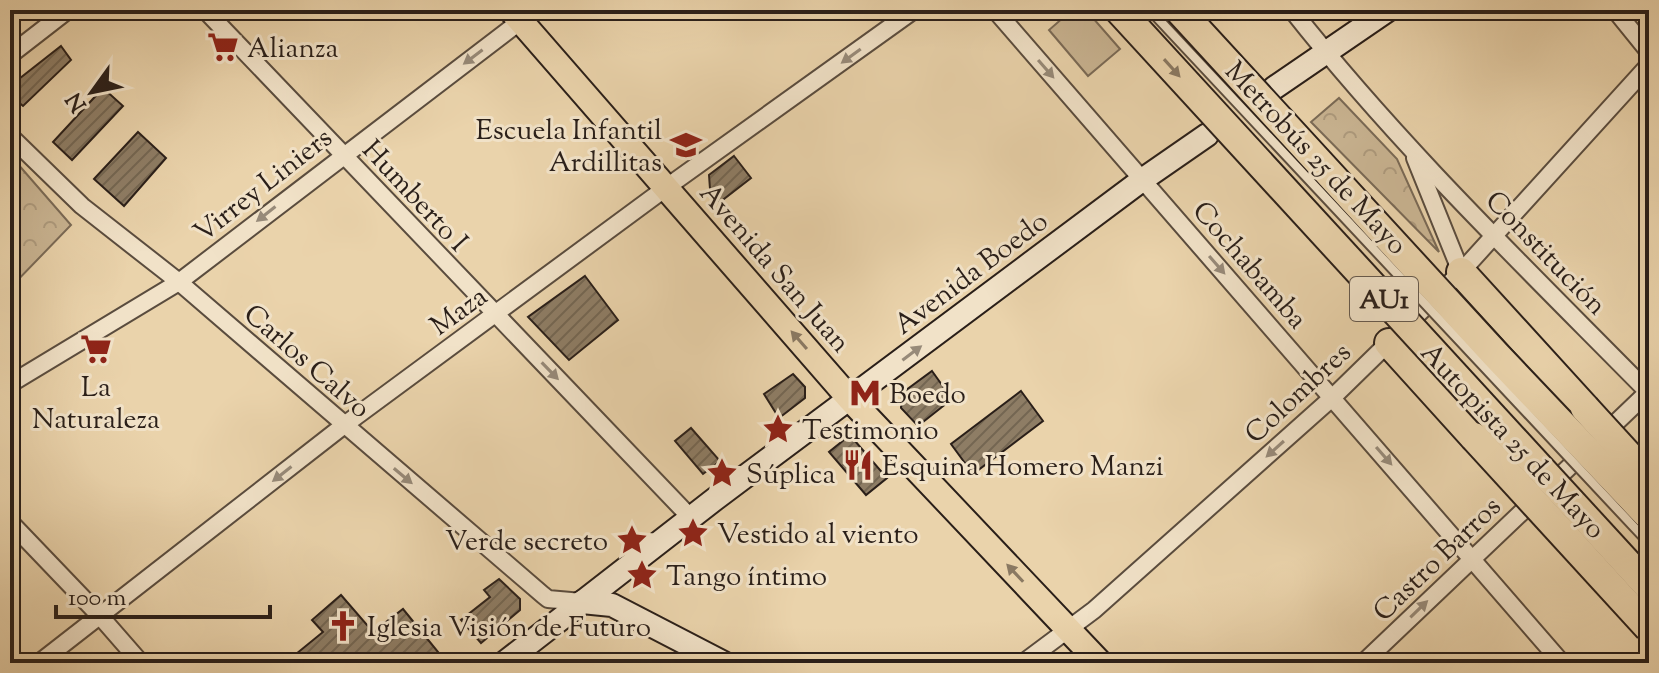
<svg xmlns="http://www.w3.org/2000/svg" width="1659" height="673" font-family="'Sorts Mill Goudy',serif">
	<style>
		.forest { fill: url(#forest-crowns); stroke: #7a6a56; stroke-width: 2 }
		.pitch { fill: #c9b492; stroke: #7a6a56; stroke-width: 2 }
		.building { fill: url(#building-hatch); stroke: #2a1f19; stroke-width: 2 }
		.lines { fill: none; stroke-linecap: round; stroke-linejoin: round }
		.street-casing { stroke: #5a4c3e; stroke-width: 20 }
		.secondary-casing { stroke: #2a1f19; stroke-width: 26 }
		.primary-casing { stroke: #2a1f19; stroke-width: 28 }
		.highway-casing { stroke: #2a1f19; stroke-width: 32 }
		.street { stroke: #f1e2c8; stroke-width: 16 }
		.secondary { stroke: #f1e2c8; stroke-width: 22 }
		.primary { stroke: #ead3ab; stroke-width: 24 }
		.highway { stroke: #ead3ab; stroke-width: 28 }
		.lane-bridge-casing { stroke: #5a4c3e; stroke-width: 12; stroke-linecap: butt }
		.highway-bridge-casing { stroke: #2a1f19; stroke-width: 32; stroke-linecap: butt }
		.lane-bridge { stroke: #f1e2c8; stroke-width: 8 }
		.highway-bridge { stroke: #ead3ab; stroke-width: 28 }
		.oneway { fill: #978a79 }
		.oneway2 { fill: #8a7962 }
		.labels { text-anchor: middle; stroke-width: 6; stroke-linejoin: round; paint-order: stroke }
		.shield { fill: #f1e2c8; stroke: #665a4e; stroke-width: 2 }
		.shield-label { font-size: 26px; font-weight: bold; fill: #2a1f19 }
		.poi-label { font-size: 28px; fill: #2a1f19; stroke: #f1e2c8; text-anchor: start }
		.street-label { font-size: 28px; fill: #2a1f19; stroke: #f1e2c8 }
	</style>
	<defs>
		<pattern id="forest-crowns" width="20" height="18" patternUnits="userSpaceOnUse" patternTransform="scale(2)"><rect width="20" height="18" fill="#c9b492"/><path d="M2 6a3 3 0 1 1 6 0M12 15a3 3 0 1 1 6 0" fill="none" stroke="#ad9a7d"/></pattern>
		<pattern id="building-hatch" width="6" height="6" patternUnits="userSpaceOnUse" patternTransform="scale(2)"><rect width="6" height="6" fill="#8e7d65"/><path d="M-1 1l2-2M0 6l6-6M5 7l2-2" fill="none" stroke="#746652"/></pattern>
	</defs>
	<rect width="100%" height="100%" fill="#ead3ab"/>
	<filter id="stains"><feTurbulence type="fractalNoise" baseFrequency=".0025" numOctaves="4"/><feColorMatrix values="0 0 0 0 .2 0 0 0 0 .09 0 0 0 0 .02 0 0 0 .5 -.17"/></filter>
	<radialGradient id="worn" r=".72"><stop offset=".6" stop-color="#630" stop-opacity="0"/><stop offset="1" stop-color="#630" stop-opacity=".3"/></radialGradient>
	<!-- forest -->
	<g class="forest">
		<polygon points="1339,98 1397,159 1439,252 1311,122"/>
		<polygon points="10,155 71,225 10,288"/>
	</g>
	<!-- pitch -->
	<polygon class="pitch" points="1072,10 1086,10 1120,49 1088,76 1049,30"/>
	<!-- building -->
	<g class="building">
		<polygon points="61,46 71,60 23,106 10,95 10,86"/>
		<polygon points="103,88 123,106 72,160 53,142"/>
		<polygon points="138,132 166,158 124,206 94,179"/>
		<polygon points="734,156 751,178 720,202 710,189 709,175"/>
		<polygon points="585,276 618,320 569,360 528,317"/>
		<polygon points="932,371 952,399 918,426 901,408 902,393"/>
		<polygon points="793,374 805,387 805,398 779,418 764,394"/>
		<polygon points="1021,391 1043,421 973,474 951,444"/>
		<polygon points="691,428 720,461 703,474 675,441"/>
		<polygon points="845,439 855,441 887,478 866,495 829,452"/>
		<polygon points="499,579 520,599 520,610 481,643 461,620 490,597 484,590"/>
		<polygon points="341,595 373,632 403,609 447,663 285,663 323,632 312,620"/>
	</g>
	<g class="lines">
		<defs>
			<g id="street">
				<polyline points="205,10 691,518"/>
				<polyline points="995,10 1562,663"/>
				<path d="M1292 10C1400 147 1527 269 1649 393"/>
				<polyline points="1615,10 1649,52"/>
				<polyline points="10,55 68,10"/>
				<polyline points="10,136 82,206 179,282 543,595 548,599 582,602"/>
				<polyline points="1415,158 1461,272"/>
				<polyline points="10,384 179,282 535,10"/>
				<polyline points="1602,436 1649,391"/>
				<polyline points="10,522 100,616 141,663"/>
				<polyline points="39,663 343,426 667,187 914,10"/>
				<polyline points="1023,663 1094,610 1333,397 1461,272 1649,65"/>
				<polyline points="1363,663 1585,452"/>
			</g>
			<g id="secondary">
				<polyline points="1274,88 1388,10"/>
				<polyline points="582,602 612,605 724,663"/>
				<polyline points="504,663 715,499 1142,180 1207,135"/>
			</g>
			<polyline id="primary" points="511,10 850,399 1100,663"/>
			<g id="highway">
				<polyline points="1461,272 1585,408"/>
				<polyline points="1389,343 1474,437"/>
			</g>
		</defs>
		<!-- street casing -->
		<use href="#street" class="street-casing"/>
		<!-- secondary casing -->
		<use href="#secondary" class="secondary-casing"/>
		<!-- primary casing -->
		<use href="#primary" class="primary-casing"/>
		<!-- highway casing -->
		<use href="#highway" class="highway-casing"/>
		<!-- street -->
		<use href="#street" class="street"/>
		<!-- secondary -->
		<use href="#secondary" class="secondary"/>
		<!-- primary -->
		<use href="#primary" class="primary"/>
		<!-- highway -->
		<use href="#highway" class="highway"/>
		<defs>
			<polyline id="lane-bridge" points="1150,10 1649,543"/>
			<g id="highway-bridge">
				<polyline points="1119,10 1649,587"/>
				<polyline points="1179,10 1496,355 1649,516"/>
				<polyline points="1585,408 1649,478"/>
				<polyline points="1474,437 1649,628"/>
			</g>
		</defs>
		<!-- lane-bridge casing -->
		<use href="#lane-bridge" class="lane-bridge-casing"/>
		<!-- highway-bridge casing -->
		<use href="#highway-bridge" class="highway-bridge-casing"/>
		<!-- lane-bridge -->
		<use href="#lane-bridge" class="lane-bridge"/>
		<!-- highway-bridge -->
		<use href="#highway-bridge" class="highway-bridge"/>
	</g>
	<!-- one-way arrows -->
	<defs><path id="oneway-solid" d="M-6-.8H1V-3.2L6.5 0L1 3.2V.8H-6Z" transform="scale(2)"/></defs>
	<g class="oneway">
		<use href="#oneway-solid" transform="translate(851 56) rotate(144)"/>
		<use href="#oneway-solid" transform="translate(473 57) rotate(143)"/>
		<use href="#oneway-solid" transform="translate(1046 69) rotate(49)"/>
		<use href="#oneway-solid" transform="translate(266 214) rotate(142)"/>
		<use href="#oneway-solid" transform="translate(1217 265) rotate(49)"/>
		<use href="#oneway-solid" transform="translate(912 353) rotate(-37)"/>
		<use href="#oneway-solid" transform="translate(550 371) rotate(46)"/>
		<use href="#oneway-solid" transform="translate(1275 449) rotate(138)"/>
		<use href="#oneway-solid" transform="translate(1384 456) rotate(49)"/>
		<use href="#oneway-solid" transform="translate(282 474) rotate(142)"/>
		<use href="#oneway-solid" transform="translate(403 476) rotate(40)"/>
		<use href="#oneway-solid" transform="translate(1419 609) rotate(-44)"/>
	</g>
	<g class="oneway2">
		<use href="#oneway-solid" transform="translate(1172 68) rotate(48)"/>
		<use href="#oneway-solid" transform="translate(799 340) rotate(-131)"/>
		<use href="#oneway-solid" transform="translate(1015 573) rotate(-133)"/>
	</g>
	<!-- icons -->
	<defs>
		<symbol id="supermarket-bare" viewBox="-9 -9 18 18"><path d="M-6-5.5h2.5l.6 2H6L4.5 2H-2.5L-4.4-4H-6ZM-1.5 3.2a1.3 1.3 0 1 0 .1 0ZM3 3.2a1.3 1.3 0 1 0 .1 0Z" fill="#8f2418" stroke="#f1e2c8" stroke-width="2.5" paint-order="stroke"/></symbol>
		<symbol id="school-bare" viewBox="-9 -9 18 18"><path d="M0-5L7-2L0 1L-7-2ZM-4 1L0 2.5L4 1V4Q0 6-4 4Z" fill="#8f2418" stroke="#f1e2c8" stroke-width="2.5" paint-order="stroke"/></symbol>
		<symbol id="metro-bare" viewBox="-9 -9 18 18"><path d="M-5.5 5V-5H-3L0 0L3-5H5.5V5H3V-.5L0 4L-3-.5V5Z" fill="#8f2418" stroke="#f1e2c8" stroke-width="2.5" paint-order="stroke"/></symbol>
		<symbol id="sight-bare" viewBox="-9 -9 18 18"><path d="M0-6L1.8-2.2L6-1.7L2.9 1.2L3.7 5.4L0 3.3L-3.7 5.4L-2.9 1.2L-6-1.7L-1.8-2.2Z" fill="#8f2418" stroke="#f1e2c8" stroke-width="2.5" paint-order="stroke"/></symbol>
		<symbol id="restaurant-bare" viewBox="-9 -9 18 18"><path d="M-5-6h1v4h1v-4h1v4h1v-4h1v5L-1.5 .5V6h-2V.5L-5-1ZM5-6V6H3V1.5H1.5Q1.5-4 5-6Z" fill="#8f2418" stroke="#f1e2c8" stroke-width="2.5" paint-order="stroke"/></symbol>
		<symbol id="church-bare" viewBox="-9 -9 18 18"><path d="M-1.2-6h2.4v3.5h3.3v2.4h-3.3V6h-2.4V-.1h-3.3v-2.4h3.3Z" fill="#8f2418" stroke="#f1e2c8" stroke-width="2.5" paint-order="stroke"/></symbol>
	</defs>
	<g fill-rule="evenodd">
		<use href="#supermarket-bare" x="201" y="25" width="44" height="44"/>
		<use href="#school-bare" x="664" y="123" width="44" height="44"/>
		<use href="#supermarket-bare" x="74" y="327" width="44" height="44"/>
		<use href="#metro-bare" x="843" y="371" width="44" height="44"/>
		<use href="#sight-bare" x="756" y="407" width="44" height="44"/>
		<use href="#restaurant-bare" x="836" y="443" width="44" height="44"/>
		<use href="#sight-bare" x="700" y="451" width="44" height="44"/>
		<use href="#sight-bare" x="671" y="511" width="44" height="44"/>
		<use href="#sight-bare" x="610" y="518" width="44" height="44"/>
		<use href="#sight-bare" x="620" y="553" width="44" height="44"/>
		<use href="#church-bare" x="321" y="604" width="44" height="44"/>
	</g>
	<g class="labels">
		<!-- shield labels -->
		<rect class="shield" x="1350" y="277" width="68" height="44" rx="6"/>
		<g class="shield-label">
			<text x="1384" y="308">AU1</text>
		</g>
		<!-- poi labels -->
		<g class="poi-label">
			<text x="247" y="57">Alianza</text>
			<text x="662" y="139" text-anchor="end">Escuela Infantil<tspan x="662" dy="32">Ardillitas</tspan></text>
			<text x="96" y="396" text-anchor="middle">La<tspan x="96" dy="32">Naturaleza</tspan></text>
			<text x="889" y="403">Boedo</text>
			<text x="802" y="439">Testimonio</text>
			<text x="882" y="475">Esquina Homero Manzi</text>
			<text x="746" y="483">Súplica</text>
			<text x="717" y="543">Vestido al viento</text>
			<text x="608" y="550" text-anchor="end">Verde secreto</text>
			<text x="666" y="585">Tango íntimo</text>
			<text x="367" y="636">Iglesia Visión de Futuro</text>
		</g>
		<!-- street labels -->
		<g class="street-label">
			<text transform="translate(1317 157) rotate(47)" y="10">Metrobús 25 de Mayo</text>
			<text transform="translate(262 184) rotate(-38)" y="10">Virrey Liniers</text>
			<text transform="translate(416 195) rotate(47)" y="10">Humberto I</text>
			<text transform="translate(1547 252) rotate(46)" y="10">Constitución</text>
			<text transform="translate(1251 264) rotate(49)" y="10">Cochabamba</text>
			<text transform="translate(776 267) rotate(49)" y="10">Avenida San Juan</text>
			<text transform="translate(970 272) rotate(-37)" y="10">Avenida Boedo</text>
			<text transform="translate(458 310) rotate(-36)" y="10">Maza</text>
			<text transform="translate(308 360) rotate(41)" y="10">Carlos Calvo</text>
			<text transform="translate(1297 392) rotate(-43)" y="10">Colombres</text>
			<text transform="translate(1514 440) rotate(47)" y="10">Autopista 25 de Mayo</text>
			<text transform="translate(1436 558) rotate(-44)" y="10">Castro Barros</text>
		</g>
	</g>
	<!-- margin -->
	<rect width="1659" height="673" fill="none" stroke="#ead3ab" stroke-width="40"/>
	<rect x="12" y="12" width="1635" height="649" fill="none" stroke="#2a1f19" stroke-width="4"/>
	<rect x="20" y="20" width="1619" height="633" fill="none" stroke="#2a1f19" stroke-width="2"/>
	<!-- north arrow -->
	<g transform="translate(92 92) rotate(237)" stroke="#f1e2c8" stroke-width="6" paint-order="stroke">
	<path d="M0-6L14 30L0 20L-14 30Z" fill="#2a1f19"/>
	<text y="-12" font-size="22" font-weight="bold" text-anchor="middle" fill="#2a1f19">N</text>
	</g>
	<!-- scale -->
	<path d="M56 605v12h214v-12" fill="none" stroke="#2a1f19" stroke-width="4"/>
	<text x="68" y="605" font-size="24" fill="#2a1f19" stroke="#f1e2c8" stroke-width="6" paint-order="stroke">100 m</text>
	<rect width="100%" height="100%" filter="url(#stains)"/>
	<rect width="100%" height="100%" fill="url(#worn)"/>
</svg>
